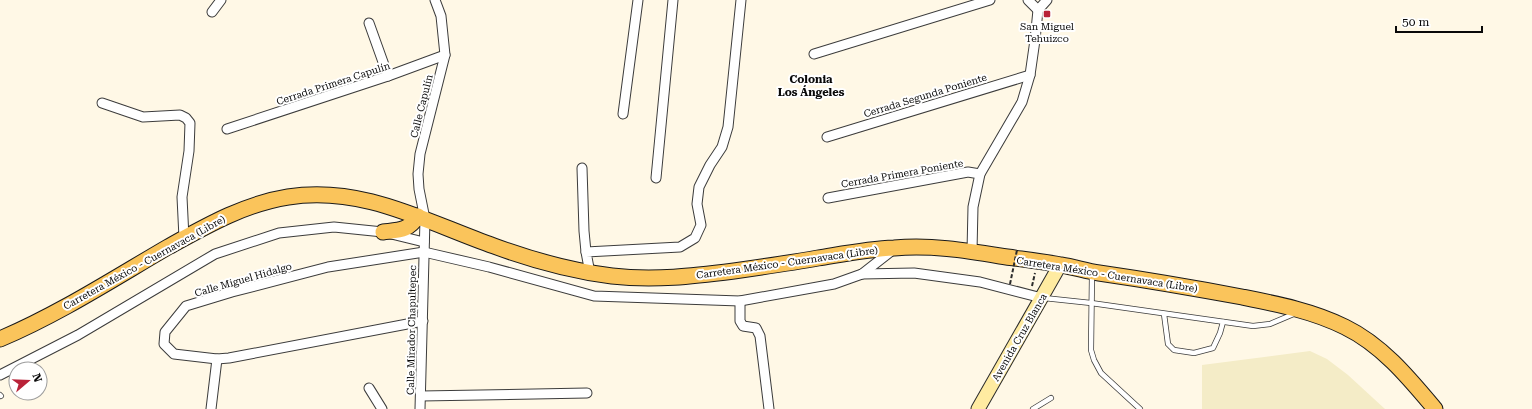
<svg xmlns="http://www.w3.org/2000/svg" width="1532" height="409" font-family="'Roboto Serif',serif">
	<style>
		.farmland { fill: #f4ecc7 }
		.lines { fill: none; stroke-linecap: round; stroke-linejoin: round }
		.service-casing { stroke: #3c3c3c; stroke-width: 6 }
		.minor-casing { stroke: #3c3c3c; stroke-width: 11 }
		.secondary-casing { stroke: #2b2b2b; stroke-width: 15 }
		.primary-casing { stroke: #1a1a1a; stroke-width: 17 }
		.path { stroke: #2b2b2b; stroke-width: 2; stroke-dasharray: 4 2; stroke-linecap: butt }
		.service { stroke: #fff; stroke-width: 4.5 }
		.minor { stroke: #fff; stroke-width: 9 }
		.secondary { stroke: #ffeba1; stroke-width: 13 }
		.primary { stroke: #fac45b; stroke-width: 15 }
		.path-bridge { stroke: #2b2b2b; stroke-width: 2; stroke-dasharray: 4 2; stroke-linecap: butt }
		.poi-dot { fill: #b92238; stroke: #fff; stroke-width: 1.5 }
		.labels { text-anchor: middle; stroke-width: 4; stroke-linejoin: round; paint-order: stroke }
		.poi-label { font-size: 10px; fill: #090909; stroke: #fff }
		.street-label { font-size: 10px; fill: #090909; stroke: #fff }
		.neighbourhood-label { font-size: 11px; font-weight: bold; fill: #090909; stroke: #fff }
	</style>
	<rect width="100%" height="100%" fill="#fff8e6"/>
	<!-- farmland -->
	<polygon class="farmland" points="1310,351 1327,359 1348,375 1385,409 1202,409 1202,365"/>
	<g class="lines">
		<defs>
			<g id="service">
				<polyline points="1092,274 1091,350 1094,360 1101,373 1140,409"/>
				<polyline points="1044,298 1091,303 1253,326 1270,324 1296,313"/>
				<polyline points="1164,314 1168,344 1174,350 1194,353 1213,348 1220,333 1223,322"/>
				<polyline points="0,395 1,396"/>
				<polyline points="1033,409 1051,398"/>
			</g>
			<g id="minor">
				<polyline points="1028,0 1038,10"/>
				<polyline points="1038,10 1047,0"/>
				<polyline points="212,12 221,0"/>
				<polyline points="369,23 388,76"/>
				<polyline points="814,54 990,0"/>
				<polyline points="102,103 143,117 180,115 186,118 190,123 189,151 182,197 184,238"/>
				<polyline points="623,114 638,0"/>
				<polyline points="227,129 388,76 445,55"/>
				<polyline points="827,137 1030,75"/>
				<polyline points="582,168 584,231 586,252"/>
				<polyline points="656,178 673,0"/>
				<polyline points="828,198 968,172 980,174"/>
				<polyline points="972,251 973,207 980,174 1022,102 1030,75 1035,40 1038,10"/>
				<polyline points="593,273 589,268 586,252 680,247 695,238 701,225 697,204 699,187 710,165 722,147 728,127 741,0"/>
				<polyline points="862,274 914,273 980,282 1042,298"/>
				<polyline points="740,301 740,321 743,326 756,328 760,336 769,409"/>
				<polyline points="423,321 229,358 217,359 174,354 164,344 165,332 186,306 232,292 328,267 424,252 489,267 594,296 740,301 834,284 862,274 894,249"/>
				<polyline points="0,375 78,335 215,254 279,233 334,227 383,232 424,242"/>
				<polyline points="369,388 382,409"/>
				<polyline points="421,396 587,393"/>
				<polyline points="211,409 217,359"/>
				<polyline points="420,409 425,219 419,189 418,174 420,154 445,55 441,16 435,0"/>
			</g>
			<polyline id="secondary" points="978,409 1060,265"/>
			<g id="primary">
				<path d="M383 232C400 230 408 231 418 216"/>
				<path d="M0 339C59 314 113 279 168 247 206 226 244 204 288 197 362 185 426 222 494 246 532 260 572 271 612 276 654 281 694 276 734 271 762 267 790 263 818 258 843 254 868 249 894 248 931 245 964 250 1000 256 1020 259 1041 261 1061 265 1074 267 1086 271 1099 273 1147 280 1194 288 1242 297 1277 304 1313 311 1345 327 1382 345 1409 378 1435 409"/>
			</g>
		</defs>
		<!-- service casing -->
		<use href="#service" class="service-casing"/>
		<!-- minor casing -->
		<use href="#minor" class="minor-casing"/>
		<!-- secondary casing -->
		<use href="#secondary" class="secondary-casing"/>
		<!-- primary casing -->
		<use href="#primary" class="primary-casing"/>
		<!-- path -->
		<polyline class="path" points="1032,286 1035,273"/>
		<!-- service -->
		<use href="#service" class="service"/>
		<!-- minor -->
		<use href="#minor" class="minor"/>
		<!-- secondary -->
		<use href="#secondary" class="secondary"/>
		<!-- primary -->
		<use href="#primary" class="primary"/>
		<!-- path-bridge -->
		<polyline class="path-bridge" points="1010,284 1017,250"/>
	</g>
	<!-- markers -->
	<rect class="poi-dot" x="1043" y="10" width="8" height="8" rx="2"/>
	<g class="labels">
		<!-- poi labels -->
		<g class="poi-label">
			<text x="1047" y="30">San Miguel<tspan x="1047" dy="12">Tehuizco</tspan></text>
		</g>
		<!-- street labels -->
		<g class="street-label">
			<text transform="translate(333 83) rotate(-18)" y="4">Cerrada Primera Capulín</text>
			<text transform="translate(925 95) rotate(-17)" y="4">Cerrada Segunda Poniente</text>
			<text transform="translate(421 106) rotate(-76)" y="4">Calle Capulín</text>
			<text transform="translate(902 173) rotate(-10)" y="4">Cerrada Primera Poniente</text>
			<text transform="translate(144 262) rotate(-29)" y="4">Carretera México - Cuernavaca (Libre)</text>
			<text transform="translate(787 262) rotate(-8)" y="4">Carretera México - Cuernavaca (Libre)</text>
			<text transform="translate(1107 274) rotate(9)" y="4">Carretera México - Cuernavaca (Libre)</text>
			<text transform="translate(243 279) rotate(-16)" y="4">Calle Miguel Hidalgo</text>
			<text transform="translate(411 330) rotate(-89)" y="4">Calle Mirador Chapultepec</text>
			<text transform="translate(1019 337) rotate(-60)" y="4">Avenida Cruz Blanca</text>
		</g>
		<!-- neighbourhood labels -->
		<g class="neighbourhood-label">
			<text x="811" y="83">Colonia<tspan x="811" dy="13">Los Ángeles</tspan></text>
		</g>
	</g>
	<!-- north arrow -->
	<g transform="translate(28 381) rotate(71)"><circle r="19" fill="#ffffff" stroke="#9d9d9d"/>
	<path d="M0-3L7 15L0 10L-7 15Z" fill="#b92238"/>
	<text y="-6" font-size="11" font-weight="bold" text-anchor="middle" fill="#090909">N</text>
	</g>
	<!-- scale -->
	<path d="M1396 26v6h86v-6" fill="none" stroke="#090909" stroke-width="2"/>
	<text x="1402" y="26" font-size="12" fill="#090909" stroke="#ffffff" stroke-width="3" paint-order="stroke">50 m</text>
</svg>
